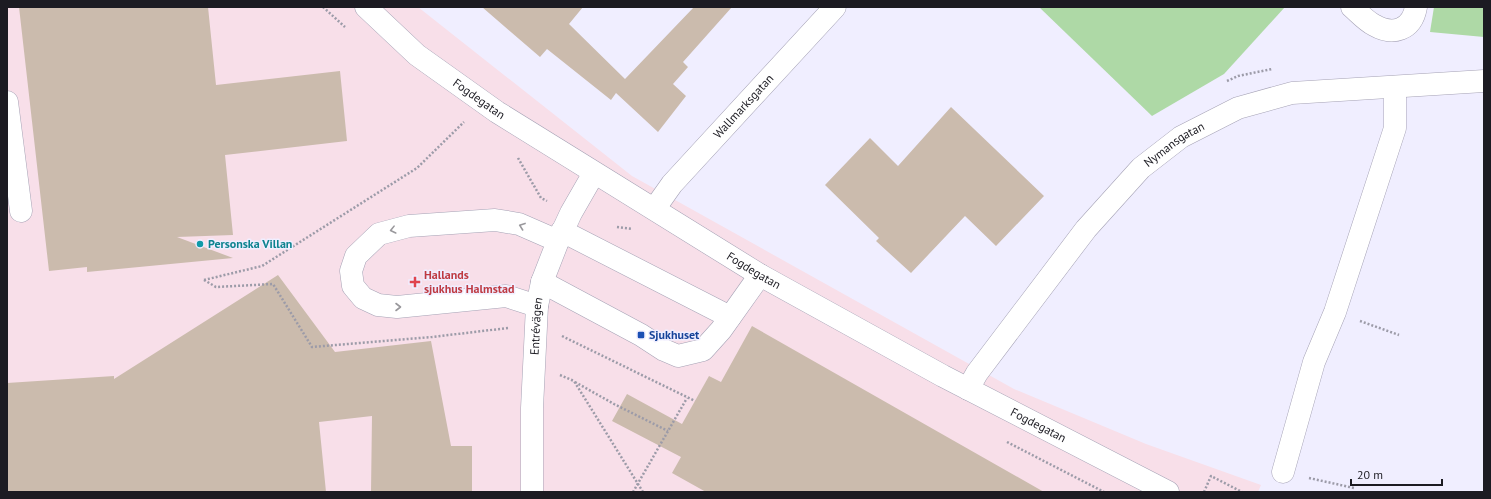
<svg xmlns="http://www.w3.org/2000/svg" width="1491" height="499" font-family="'PT Sans',sans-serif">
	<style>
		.medical { fill: #f8dfe9 }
		.green { fill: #aed9a6 }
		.building { fill: #cbbbad }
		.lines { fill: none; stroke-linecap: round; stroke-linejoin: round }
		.minor-casing { stroke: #a5a2b5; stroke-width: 23 }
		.path { stroke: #9c9ba8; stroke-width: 2.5; stroke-dasharray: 2 2; stroke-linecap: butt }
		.minor { stroke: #fff; stroke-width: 22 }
		.oneway { stroke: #99989c }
		.culture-dot { fill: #0f9aa8; stroke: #f0eeff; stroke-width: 1.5 }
		.health-dot { fill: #e0444e; stroke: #f0eeff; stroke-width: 1.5 }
		.transit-dot { fill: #1a4fb4; stroke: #f0eeff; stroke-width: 1.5 }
		.labels { text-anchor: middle; stroke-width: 3; stroke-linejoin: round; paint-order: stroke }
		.street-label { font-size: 12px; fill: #1c1b22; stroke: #f0eeff }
		.culture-label { font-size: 12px; font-weight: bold; fill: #0d838f; stroke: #f0eeff; text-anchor: start }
		.health-label { font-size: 12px; font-weight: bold; fill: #be3a42; stroke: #f0eeff; text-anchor: start }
		.transit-label { font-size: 12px; font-weight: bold; fill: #164399; stroke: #f0eeff; text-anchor: start }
	</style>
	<rect width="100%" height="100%" fill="#f0eeff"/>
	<!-- medical -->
	<polygon class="medical" points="7,7 418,7 632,176 1014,389 1146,444 1261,485 1258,492 7,492"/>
	<!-- green -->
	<g class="green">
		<polygon points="1039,7 1285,7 1224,74 1152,116"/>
		<polygon points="1434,7 1484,7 1484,37 1430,32"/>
	</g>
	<!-- building -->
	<g class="building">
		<polygon points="19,7 208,7 216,85 340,71 347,141 225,155 233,235 177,237 233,258 87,272 87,267 49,271"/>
		<polygon points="482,7 583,7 569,24 625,79 694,7 732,7 683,62 688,67 673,84 686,96 658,132 616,93 611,100 547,49 540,57"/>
		<polygon points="951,107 1044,196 996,246 965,216 911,273 876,241 879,238 825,185 870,138 898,166"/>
		<polygon points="278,275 335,352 431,341 451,446 472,446 472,492 371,492 372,416 319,422 326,492 7,492 7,383 114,376 114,379"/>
		<polygon points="752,326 1044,492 706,492 672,473 681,457 612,421 627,394 682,424 709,376 721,382"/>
	</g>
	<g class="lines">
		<defs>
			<g id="minor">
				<path id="s1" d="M366 7 417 55 497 112 760 275 943 376 1168 492"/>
				<path d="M1352 7C1359 13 1366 21 1374 25 1393 36 1412 30 1416 7"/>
				<polyline points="7,102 21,211"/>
				<path id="s2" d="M655 208 672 184 835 7"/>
				<polyline points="562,231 730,317"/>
				<polyline points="542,282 641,335 664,350 678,356 703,350 721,330 760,275"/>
				<polyline points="537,306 506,296 397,307 378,305 363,298 353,286 351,271 356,256 379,234 409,226 495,220 519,224 558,241"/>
				<path id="s3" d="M968 389 977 373 1086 229 1141 168 1181 137 1238 108 1292 93 1484 81"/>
				<polyline points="1283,472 1314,362 1335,312 1395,128 1395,87"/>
				<path id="s4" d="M532 492V408L537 306 542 282 558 241 571 213 594 173"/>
			</g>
		</defs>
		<!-- minor casing -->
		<use href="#minor" class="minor-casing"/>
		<!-- path -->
		<g class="path">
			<polyline points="323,7 345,27"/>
			<polyline points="1227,81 1238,76 1272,69"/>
			<polyline points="518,158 541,198 547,201"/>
			<polyline points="617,227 632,229"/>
			<polyline points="204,280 216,287 273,284 312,347 432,337 508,328"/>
			<polyline points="204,280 262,266 417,168 464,122"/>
			<polyline points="1360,321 1399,335"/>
			<polyline points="562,336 695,401"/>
			<polyline points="560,375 574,381 643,492"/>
			<polyline points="575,382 614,404 668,431"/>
			<polyline points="1007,442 1104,492"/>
			<polyline points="1309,478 1354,488"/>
			<polyline points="633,492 687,398"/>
			<polyline points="1204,492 1211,476 1242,492"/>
		</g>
		<!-- minor -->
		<use href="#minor" class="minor"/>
	</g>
	<!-- one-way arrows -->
	<defs><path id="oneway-chevron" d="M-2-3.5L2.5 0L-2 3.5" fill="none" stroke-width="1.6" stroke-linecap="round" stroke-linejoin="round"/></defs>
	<g class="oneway">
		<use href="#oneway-chevron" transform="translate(522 226) rotate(-160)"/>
		<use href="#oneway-chevron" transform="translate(393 230) rotate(166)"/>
		<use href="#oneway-chevron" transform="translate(398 307)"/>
	</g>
	<!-- markers -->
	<circle class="culture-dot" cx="200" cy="244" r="4"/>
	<path class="health-dot" d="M413 276h4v4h4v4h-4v4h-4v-4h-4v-4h4z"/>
	<rect class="transit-dot" x="637" y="331" width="8" height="8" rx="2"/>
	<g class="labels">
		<!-- street labels -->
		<g class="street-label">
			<text dy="4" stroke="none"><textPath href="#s1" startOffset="146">Fogdegatan</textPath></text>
			<text dy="4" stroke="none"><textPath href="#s2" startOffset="135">Wallmarksgatan</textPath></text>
			<text dy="4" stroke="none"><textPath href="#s3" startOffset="322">Nymansgatan</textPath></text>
			<text dy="4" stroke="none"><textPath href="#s1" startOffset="470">Fogdegatan</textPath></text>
			<text dy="4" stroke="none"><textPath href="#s4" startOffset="166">Entrévägen</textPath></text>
			<text dy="4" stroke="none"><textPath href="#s1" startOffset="794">Fogdegatan</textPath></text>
		</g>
		<!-- culture labels -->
		<g class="culture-label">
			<text x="208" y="248">Personska Villan</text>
		</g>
		<!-- health labels -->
		<g class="health-label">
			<text x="424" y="279">Hallands<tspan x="424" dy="14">sjukhus Halmstad</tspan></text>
		</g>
		<!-- transit labels -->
		<g class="transit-label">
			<text x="649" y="339">Sjukhuset</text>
		</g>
	</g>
	<!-- border -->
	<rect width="1491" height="499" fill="none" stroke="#1c1b22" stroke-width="16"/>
	<!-- scale -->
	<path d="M1351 479v6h91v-6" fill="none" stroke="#1c1b22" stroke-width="2"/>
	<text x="1357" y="479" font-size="12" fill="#1c1b22" stroke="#f0eeff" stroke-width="3" paint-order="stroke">20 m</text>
</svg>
